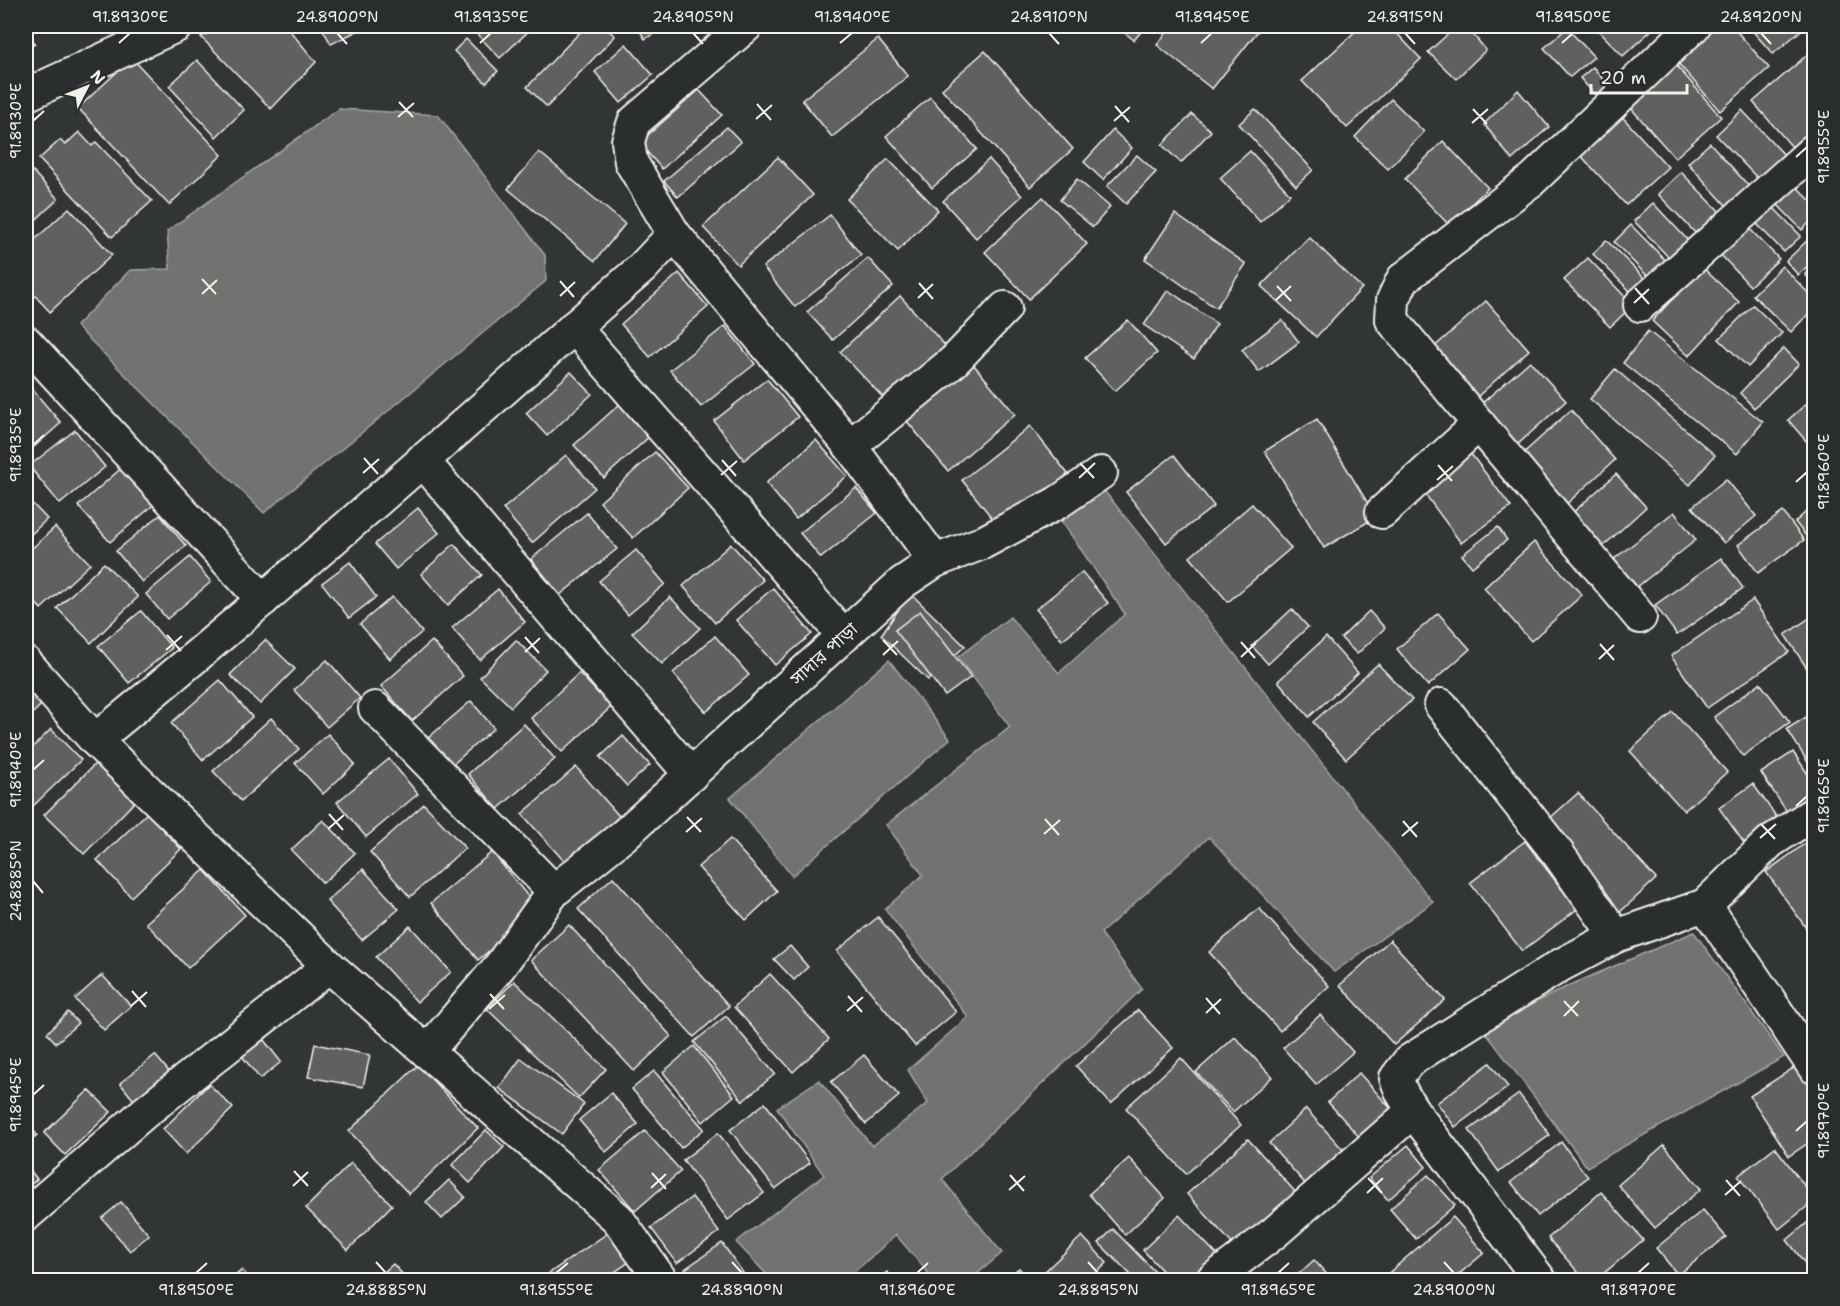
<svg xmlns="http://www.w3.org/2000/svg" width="1840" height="1306" font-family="'Shantell Sans','Noto Sans Bengali',sans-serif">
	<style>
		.water { fill: #727370; stroke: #a6a5a0; stroke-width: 1.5 }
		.building { fill: #5f605f; stroke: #f4f1e8; stroke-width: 1.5 }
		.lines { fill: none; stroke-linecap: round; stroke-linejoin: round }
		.street-casing { stroke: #f4f1e8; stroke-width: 36 }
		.street { stroke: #2a2d2e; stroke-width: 32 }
		.ticks { fill: none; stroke: #f4f1e8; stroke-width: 2 }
		.labels { text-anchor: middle; stroke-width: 4.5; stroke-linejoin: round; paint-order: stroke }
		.street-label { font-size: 18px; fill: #f4f1e8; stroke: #2a2d2e }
		.neatline { fill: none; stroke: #f4f1e8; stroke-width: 2 }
		.ticks-label { font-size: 15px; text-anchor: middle; fill: #f4f1e8 }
	</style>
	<rect width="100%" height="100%" fill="#323535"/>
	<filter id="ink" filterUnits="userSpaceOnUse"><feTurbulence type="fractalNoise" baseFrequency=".0167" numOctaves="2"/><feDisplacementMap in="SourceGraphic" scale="12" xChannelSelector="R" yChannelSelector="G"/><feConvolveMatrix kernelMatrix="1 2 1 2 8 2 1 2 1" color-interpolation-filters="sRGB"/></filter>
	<g filter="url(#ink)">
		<!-- water -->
		<g class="water">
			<polygon points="339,109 438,115 545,255 546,281 264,513 76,326 130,270 170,269 167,231"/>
			<polygon points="1102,488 1433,902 1334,972 1209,837 1101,933 1142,989 942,1179 1002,1253 970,1280 934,1280 896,1235 845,1280 772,1280 736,1242 824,1175 777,1108 819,1080 872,1146 928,1103 908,1070 968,1017 885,909 923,875 886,825 1010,727 958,657 1010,617 1059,673 1125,614 1058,516"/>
			<polygon points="889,660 950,739 792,876 730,798"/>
			<polygon points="1694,932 1784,1057 1587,1167 1483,1029 1568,986"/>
		</g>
		<!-- building -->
		<g class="building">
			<polygon points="26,26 35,44 26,49"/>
			<polygon points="223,26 286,26 316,62 271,109 201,37"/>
			<polygon points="321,26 367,26 331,44"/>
			<polygon points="469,26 534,26 500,58"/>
			<polygon points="586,26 604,26 615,36 547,107 527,87"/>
			<polygon points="637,26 667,26 645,39"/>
			<polygon points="1116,26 1146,26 1134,40"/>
			<polygon points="1172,26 1260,26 1261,27 1212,89 1157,45"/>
			<polygon points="1361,26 1390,26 1421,59 1347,128 1302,81"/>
			<polygon points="1457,26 1466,26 1486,50 1456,79 1428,52"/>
			<polygon points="1594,26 1656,26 1623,56"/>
			<polygon points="1700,26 1732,26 1769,68 1720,111 1669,53"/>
			<polygon points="1748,26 1806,26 1773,54"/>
			<polygon points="1567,28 1594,57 1570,77 1544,48"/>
			<polygon points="466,39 498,71 486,83 454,51"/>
			<polygon points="878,39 908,76 832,137 802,100"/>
			<polygon points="626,44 653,75 621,103 595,72"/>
			<polygon points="1814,49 1814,129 1793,148 1753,102"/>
			<polygon points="985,51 1073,149 1030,187 942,89"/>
			<polygon points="1669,57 1721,117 1675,158 1622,98"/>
			<polygon points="132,58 222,155 169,205 78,108"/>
			<polygon points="197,60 244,110 216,137 169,86"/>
			<polygon points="1593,67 1609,87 1597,97 1580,78"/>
			<polygon points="699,90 722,115 662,169 639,143"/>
			<polygon points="1518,90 1549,127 1512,160 1484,124"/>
			<polygon points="930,97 977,149 932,188 886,136"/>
			<polygon points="1391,99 1424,132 1388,169 1355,137"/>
			<polygon points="1255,109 1313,170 1296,186 1239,124"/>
			<polygon points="1742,110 1790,161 1764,185 1716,135"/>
			<polygon points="1617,111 1668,167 1626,205 1575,149"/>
			<polygon points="1192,114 1211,131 1181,163 1162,145"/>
			<polygon points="727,127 741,142 678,197 664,181"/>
			<polygon points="1113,130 1132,148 1103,180 1084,162"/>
			<polygon points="79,132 92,146 96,142 152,201 112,237 39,159 60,140 65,145"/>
			<polygon points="1443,141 1488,188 1449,225 1405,179"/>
			<polygon points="1710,143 1755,193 1733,213 1688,163"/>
			<polygon points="1250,151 1290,194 1260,222 1220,178"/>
			<polygon points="539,152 625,224 595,261 508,189"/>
			<polygon points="1137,155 1156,172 1126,204 1107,186"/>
			<polygon points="778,157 813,195 738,265 703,227"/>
			<polygon points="888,159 938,210 898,251 847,199"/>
			<polygon points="989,159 1022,196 976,238 943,201"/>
			<polygon points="26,164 58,199 26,229"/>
			<polygon points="1681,172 1726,218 1702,240 1658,194"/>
			<polygon points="1077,179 1110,207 1093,227 1060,200"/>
			<polygon points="1793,183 1814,204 1814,218 1802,230 1774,201"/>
			<polygon points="1043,197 1087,244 1029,299 985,252"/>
			<polygon points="1653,203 1695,248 1677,266 1634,221"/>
			<polygon points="1772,206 1801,236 1784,252 1755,222"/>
			<polygon points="69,208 112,255 50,312 26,286 26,248"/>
			<polygon points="1175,214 1246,264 1216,308 1145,259"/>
			<polygon points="830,215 861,255 795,307 763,267"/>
			<polygon points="1631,225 1672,267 1655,284 1614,242"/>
			<polygon points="1748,227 1779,259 1750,286 1720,254"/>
			<polygon points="1814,234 1814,260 1798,275 1786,261"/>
			<polygon points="1309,237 1362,288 1316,337 1261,286"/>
			<polygon points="1606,240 1652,286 1638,299 1593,254"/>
			<polygon points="868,258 893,286 833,340 807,312"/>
			<polygon points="1588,258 1633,305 1610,327 1564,280"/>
			<polygon points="1814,265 1814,285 1805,274"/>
			<polygon points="1782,266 1814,299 1814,308 1791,332 1753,295"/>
			<polygon points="1702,267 1739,302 1689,356 1652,321"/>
			<polygon points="679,273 708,307 650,357 621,324"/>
			<polygon points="1168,290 1217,324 1194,359 1144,325"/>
			<polygon points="900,296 951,352 892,407 840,352"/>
			<polygon points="1486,301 1529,350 1476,398 1432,349"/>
			<polygon points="1753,305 1782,333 1748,367 1719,339"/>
			<polygon points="1128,320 1157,353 1115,391 1085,358"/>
			<polygon points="1282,320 1299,342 1259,372 1242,350"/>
			<polygon points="725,326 755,364 701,407 670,370"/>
			<polygon points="1648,331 1763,422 1737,454 1623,363"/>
			<polygon points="1784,348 1799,364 1754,408 1740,393"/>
			<polygon points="1530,361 1566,401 1517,445 1480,405"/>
			<polygon points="973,364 1015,414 948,471 906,420"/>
			<polygon points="1615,369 1715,455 1690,485 1590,399"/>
			<polygon points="571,372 592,394 547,436 526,413"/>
			<polygon points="767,379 798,417 744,460 714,421"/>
			<polygon points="31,388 61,423 26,454 26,394"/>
			<polygon points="1814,397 1814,450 1788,420"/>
			<polygon points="621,403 651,435 604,478 574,445"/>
			<polygon points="1571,410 1615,460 1561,509 1517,459"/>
			<polygon points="1317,419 1376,517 1324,548 1265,451"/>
			<polygon points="1030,426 1068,474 1000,528 962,480"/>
			<polygon points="75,430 105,467 60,504 29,466"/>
			<polygon points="816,440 847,476 796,519 766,483"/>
			<polygon points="655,452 688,488 633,538 600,502"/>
			<polygon points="1471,454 1511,507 1461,543 1422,490"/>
			<polygon points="566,455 595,488 532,543 503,509"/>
			<polygon points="1174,455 1214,506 1166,543 1126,492"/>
			<polygon points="125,465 157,502 110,542 78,506"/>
			<polygon points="1616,474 1646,507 1599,550 1569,516"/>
			<polygon points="1726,479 1756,516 1724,543 1692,507"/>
			<polygon points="856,488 877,513 821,558 800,533"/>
			<polygon points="26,497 47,519 26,539"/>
			<polygon points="1252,504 1291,548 1228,602 1190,557"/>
			<polygon points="1814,505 1814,546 1795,522"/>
			<polygon points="418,508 439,533 396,569 375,544"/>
			<polygon points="1674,512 1696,540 1637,587 1614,559"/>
			<polygon points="1783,512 1804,540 1758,573 1738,545"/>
			<polygon points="587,513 617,549 560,595 531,559"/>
			<polygon points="160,515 186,546 142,582 116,551"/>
			<polygon points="55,527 90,564 41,609 26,592 26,554"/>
			<polygon points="1498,527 1507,540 1472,567 1462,555"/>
			<polygon points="1534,542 1582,595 1531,641 1484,588"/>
			<polygon points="454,544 482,575 448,605 421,574"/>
			<polygon points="731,544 763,580 715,623 683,586"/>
			<polygon points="636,550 665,584 628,615 599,581"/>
			<polygon points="190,557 211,582 167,619 146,594"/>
			<polygon points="1721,558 1743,588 1677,635 1655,605"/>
			<polygon points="350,562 376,597 349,618 322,583"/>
			<polygon points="104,563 138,597 91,643 57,608"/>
			<polygon points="1082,572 1108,603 1062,640 1036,609"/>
			<polygon points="773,588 812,634 775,665 736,620"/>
			<polygon points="498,589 525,622 480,660 452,628"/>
			<polygon points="910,593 965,646 928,680 881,635"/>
			<polygon points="392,597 422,632 390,659 360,624"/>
			<polygon points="670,597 700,628 662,664 632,633"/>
			<polygon points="1753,600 1789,652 1707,708 1671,656"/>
			<polygon points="1292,609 1308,627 1268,664 1252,646"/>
			<polygon points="141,611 172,648 129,683 98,646"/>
			<polygon points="920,611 971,677 945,696 895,630"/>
			<polygon points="1369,611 1385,628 1357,654 1341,638"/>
			<polygon points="1438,613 1470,649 1428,686 1397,649"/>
			<polygon points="1814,615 1814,679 1785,635"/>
			<polygon points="715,636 749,675 706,712 673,673"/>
			<polygon points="1326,637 1358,673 1309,717 1278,681"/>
			<polygon points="265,640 295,669 260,704 230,675"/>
			<polygon points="516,640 546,670 511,707 480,677"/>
			<polygon points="432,641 463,676 412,721 381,686"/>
			<polygon points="327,660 360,698 327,727 294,690"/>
			<polygon points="1378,664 1412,700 1346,759 1313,722"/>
			<polygon points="579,673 611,707 562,752 531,718"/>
			<polygon points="220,680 252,717 203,760 171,723"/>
			<polygon points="1760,683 1790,722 1743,756 1714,717"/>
			<polygon points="26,686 42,704 26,720"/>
			<polygon points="471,701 494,728 452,765 428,738"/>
			<polygon points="1673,712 1727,772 1684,811 1630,751"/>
			<polygon points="1814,712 1814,772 1787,729"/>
			<polygon points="271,718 299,749 241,801 213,771"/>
			<polygon points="524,724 555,759 498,809 468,774"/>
			<polygon points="51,729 81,760 33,806 26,799 26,754"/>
			<polygon points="328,734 355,764 323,794 295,763"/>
			<polygon points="623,736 650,765 627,786 600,757"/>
			<polygon points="1793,752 1814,783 1814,802 1791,818 1761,773"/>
			<polygon points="106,753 145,791 84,854 44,815"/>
			<polygon points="389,759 418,794 366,837 337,802"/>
			<polygon points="576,767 626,824 573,871 522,814"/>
			<polygon points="1753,784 1783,826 1749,850 1719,808"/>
			<polygon points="1578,793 1656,879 1618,914 1540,827"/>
			<polygon points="424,804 465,848 410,897 370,852"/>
			<polygon points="147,813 181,849 131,897 97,860"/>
			<polygon points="323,820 355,853 323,883 291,850"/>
			<polygon points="730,839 777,891 746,920 698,867"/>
			<polygon points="1525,841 1577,909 1522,951 1470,883"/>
			<polygon points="1806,843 1814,854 1814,934 1812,936 1766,872"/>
			<polygon points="492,852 539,910 478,960 431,903"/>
			<polygon points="363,869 399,909 362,940 327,901"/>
			<polygon points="204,870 245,915 188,968 146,923"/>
			<polygon points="613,877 729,1006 694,1037 578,909"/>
			<polygon points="1259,908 1329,986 1280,1031 1209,952"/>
			<polygon points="878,917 956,1012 915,1046 837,951"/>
			<polygon points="569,925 671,1036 634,1071 531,960"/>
			<polygon points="410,926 451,972 417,1002 376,957"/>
			<polygon points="1390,940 1445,1000 1394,1045 1340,985"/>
			<polygon points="790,946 808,967 794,980 774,959"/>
			<polygon points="770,974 829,1039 793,1072 734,1007"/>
			<polygon points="102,975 131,1006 104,1030 75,999"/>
			<polygon points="514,981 606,1069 579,1098 487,1009"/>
			<polygon points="1138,1010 1173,1048 1111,1104 1076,1066"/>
			<polygon points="68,1012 78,1023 56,1043 47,1033"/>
			<polygon points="1320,1015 1353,1052 1316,1085 1283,1048"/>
			<polygon points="726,1016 775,1074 743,1101 694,1042"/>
			<polygon points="1235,1037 1272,1077 1233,1112 1196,1072"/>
			<polygon points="263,1039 281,1062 260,1079 242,1056"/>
			<polygon points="315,1044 370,1055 363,1087 308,1077"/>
			<polygon points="694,1046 734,1096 703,1122 663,1072"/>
			<polygon points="155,1055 176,1080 140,1108 120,1083"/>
			<polygon points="864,1055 899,1096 866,1124 831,1082"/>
			<polygon points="521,1058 584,1104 562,1134 499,1088"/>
			<polygon points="1181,1058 1241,1125 1186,1174 1126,1108"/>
			<polygon points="1490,1063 1508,1087 1455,1127 1437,1103"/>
			<polygon points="418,1065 478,1128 409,1194 349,1131"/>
			<polygon points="1798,1065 1814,1090 1814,1139 1789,1156 1750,1096"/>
			<polygon points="654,1071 704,1129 681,1148 632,1089"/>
			<polygon points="1359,1073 1393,1111 1361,1139 1328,1102"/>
			<polygon points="209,1084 233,1108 186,1154 163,1129"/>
			<polygon points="89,1090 111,1112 65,1155 44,1133"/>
			<polygon points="611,1093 638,1124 606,1152 579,1120"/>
			<polygon points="1519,1094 1550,1135 1499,1172 1469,1130"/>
			<polygon points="765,1103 810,1163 775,1189 730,1130"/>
			<polygon points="1306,1109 1347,1154 1309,1188 1269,1143"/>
			<polygon points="26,1120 37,1135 26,1144"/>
			<polygon points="486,1130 504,1147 470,1183 452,1165"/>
			<polygon points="645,1131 681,1171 635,1211 599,1170"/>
			<polygon points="718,1133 764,1193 728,1220 683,1160"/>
			<polygon points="1248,1139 1297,1194 1236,1248 1187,1194"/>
			<polygon points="1561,1142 1588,1177 1538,1216 1511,1182"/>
			<polygon points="1408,1145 1426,1167 1388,1200 1369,1178"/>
			<polygon points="1664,1145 1701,1189 1655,1228 1618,1185"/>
			<polygon points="1775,1147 1814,1198 1814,1201 1779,1229 1738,1176"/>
			<polygon points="1129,1158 1165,1198 1125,1235 1089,1194"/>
			<polygon points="351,1163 392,1205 348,1250 306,1208"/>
			<polygon points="26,1165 37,1179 26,1189"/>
			<polygon points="1428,1175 1455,1205 1416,1239 1390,1209"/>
			<polygon points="449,1180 465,1197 442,1219 426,1202"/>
			<polygon points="1601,1192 1643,1240 1596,1280 1585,1280 1548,1238"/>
			<polygon points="692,1197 719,1232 677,1263 651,1228"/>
			<polygon points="121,1202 149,1235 130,1251 102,1218"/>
			<polygon points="1703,1210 1726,1237 1678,1275 1656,1248"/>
			<polygon points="1179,1215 1220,1258 1196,1280 1171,1280 1143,1250"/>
			<polygon points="1453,1217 1484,1253 1452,1280 1387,1280 1384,1277"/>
			<polygon points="1814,1217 1814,1275 1787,1240"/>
			<polygon points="1113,1229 1163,1280 1136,1280 1099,1243"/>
			<polygon points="608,1233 629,1262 603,1280 539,1280"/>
			<polygon points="1082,1236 1107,1263 1089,1280 1044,1280 1040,1276"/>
			<polygon points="722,1243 748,1280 693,1280 685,1269"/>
			<polygon points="1314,1260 1332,1280 1292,1280"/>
			<polygon points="393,1264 408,1280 375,1280"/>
			<polygon points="1019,1268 1029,1280 1003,1280"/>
			<polygon points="242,1270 251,1280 230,1280"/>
			<polygon points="887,1272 894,1280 877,1280"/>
		</g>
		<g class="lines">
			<defs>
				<g id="street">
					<polyline points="26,95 176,26"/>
					<polyline points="1640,305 1814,150"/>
					<polyline points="574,327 844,636"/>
					<polyline points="26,342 263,600"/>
					<polyline points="850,446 953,362 1005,308"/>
					<polyline points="422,460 691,775"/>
					<polyline points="1382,512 1479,424"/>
					<polyline points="935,561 982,543 1057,503 1101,473"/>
					<polyline points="1640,617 1392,320 1393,300 1403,279 1533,179 1694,26"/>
					<polyline points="26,663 95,740 329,966 618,1219 661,1280"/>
					<polyline points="1441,705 1559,855 1616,936"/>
					<polyline points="375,708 554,891"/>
					<path d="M95 740C282 588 461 426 642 268L674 234 631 162 628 141 634 122 746 26"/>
					<polyline points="1705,905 1814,1067"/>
					<polyline points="427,1052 500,966 554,891 624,835 902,583 935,561 850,446 674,234"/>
					<polyline points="26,1215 144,1113 329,966"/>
					<polyline points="1212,1280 1274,1233 1413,1111"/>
					<polyline points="1540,1280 1413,1111 1402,1093 1396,1078 1409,1061 1561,965 1616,936 1705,905 1770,842 1814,813"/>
				</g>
			</defs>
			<!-- street casing -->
			<use href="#street" class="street-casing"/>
			<!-- street -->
			<use href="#street" class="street"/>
		</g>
	</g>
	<!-- ticks -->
	<path class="ticks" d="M337 33 347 44M693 33 703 44M1049 33 1059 44M1405 33 1415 44M1761 33 1771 44M119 43 130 33M480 43 491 33M840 43 852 33M1201 43 1212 33M1562 43 1573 33M399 102 413 117M757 104 771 120M1115 106 1129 122M1473 109 1487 124M398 117 414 103M756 119 772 105M33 121 44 111M1114 121 1130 107M1472 123 1488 109M1796 157 1807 147M202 279 216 294M560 281 574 297M919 283 933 299M1277 286 1291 301M1635 288 1649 304M202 294 217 280M560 296 575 282M918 298 933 284M1276 300 1291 286M1634 303 1649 289M33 445 44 435M364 458 378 474M722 460 736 476M1080 463 1094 478M1438 465 1452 481M363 473 379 459M721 475 737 461M1079 478 1095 463M1437 480 1453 466M1796 482 1807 472M167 635 181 651M525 637 539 653M883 640 897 655M1241 642 1255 658M1600 644 1614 660M166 650 182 636M525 652 540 638M883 655 898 641M1241 657 1256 643M1599 659 1614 645M33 770 44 760M1796 806 1807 796M329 814 343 830M687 817 701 832M1045 819 1059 835M1403 821 1417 837M1761 824 1775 839M328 829 344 815M686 832 702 818M1044 834 1060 820M1402 836 1418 822M1760 838 1776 824M33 881 43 893M132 991 146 1007M490 994 504 1009M848 996 862 1012M1206 998 1220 1014M1564 1001 1578 1016M131 1006 147 992M489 1009 505 995M847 1011 863 997M1206 1013 1221 999M1564 1016 1579 1001M33 1095 44 1085M1796 1131 1807 1121M294 1171 308 1186M652 1173 666 1189M1010 1175 1024 1191M1368 1178 1382 1193M1726 1180 1740 1196M293 1186 308 1172M651 1188 666 1174M1009 1190 1025 1176M1367 1193 1383 1178M1725 1195 1741 1181M376 1262 386 1273M732 1262 742 1273M1088 1262 1098 1273M1444 1262 1454 1273M196 1273 207 1263M556 1273 568 1263M917 1273 928 1263M1278 1273 1289 1263M1638 1273 1649 1263"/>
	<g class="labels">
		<!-- street labels -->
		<g class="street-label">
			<text transform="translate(824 654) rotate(-42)" y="6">সাদার পাড়া</text>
		</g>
	</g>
	<!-- margin -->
	<rect width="1840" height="1306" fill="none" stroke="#2a2d2e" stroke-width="66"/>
	<!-- north arrow -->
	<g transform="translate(87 87) rotate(48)" stroke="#2a2d2e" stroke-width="4.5" paint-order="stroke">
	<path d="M0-4.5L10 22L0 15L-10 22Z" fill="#f4f1e8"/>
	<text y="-9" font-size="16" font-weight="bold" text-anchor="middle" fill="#f4f1e8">N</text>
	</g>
	<!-- scale -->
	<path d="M1591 84v9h96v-9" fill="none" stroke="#f4f1e8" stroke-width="3"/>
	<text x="1600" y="84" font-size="18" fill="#f4f1e8" stroke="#2a2d2e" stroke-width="4.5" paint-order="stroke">20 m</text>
	<rect x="33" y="33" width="1774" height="1240" class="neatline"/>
	<g class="ticks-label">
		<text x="130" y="22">91.8930°E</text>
		<text x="337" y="22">24.8900°N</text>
		<text x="491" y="22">91.8935°E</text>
		<text x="693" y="22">24.8905°N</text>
		<text x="852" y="22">91.8940°E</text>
		<text x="1049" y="22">24.8910°N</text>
		<text x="1212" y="22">91.8945°E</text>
		<text x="1405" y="22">24.8915°N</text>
		<text x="1573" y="22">91.8950°E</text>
		<text x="1761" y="22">24.8920°N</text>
		<text transform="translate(16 121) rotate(-90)" y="5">91.8930°E</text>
		<text transform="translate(1824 147) rotate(-90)" y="5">91.8955°E</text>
		<text transform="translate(16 445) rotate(-90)" y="5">91.8935°E</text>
		<text transform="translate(1824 472) rotate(-90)" y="5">91.8960°E</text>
		<text transform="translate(16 770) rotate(-90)" y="5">91.8940°E</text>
		<text transform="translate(1824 796) rotate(-90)" y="5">91.8965°E</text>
		<text transform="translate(16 881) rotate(-90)" y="5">24.8885°N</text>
		<text transform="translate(16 1095) rotate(-90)" y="5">91.8945°E</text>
		<text transform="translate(1824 1121) rotate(-90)" y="5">91.8970°E</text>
		<text x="196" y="1295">91.8950°E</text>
		<text x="386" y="1295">24.8885°N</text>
		<text x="556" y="1295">91.8955°E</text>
		<text x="742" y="1295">24.8890°N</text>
		<text x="917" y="1295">91.8960°E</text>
		<text x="1098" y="1295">24.8895°N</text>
		<text x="1278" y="1295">91.8965°E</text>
		<text x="1454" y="1295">24.8900°N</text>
		<text x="1638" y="1295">91.8970°E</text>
	</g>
</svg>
